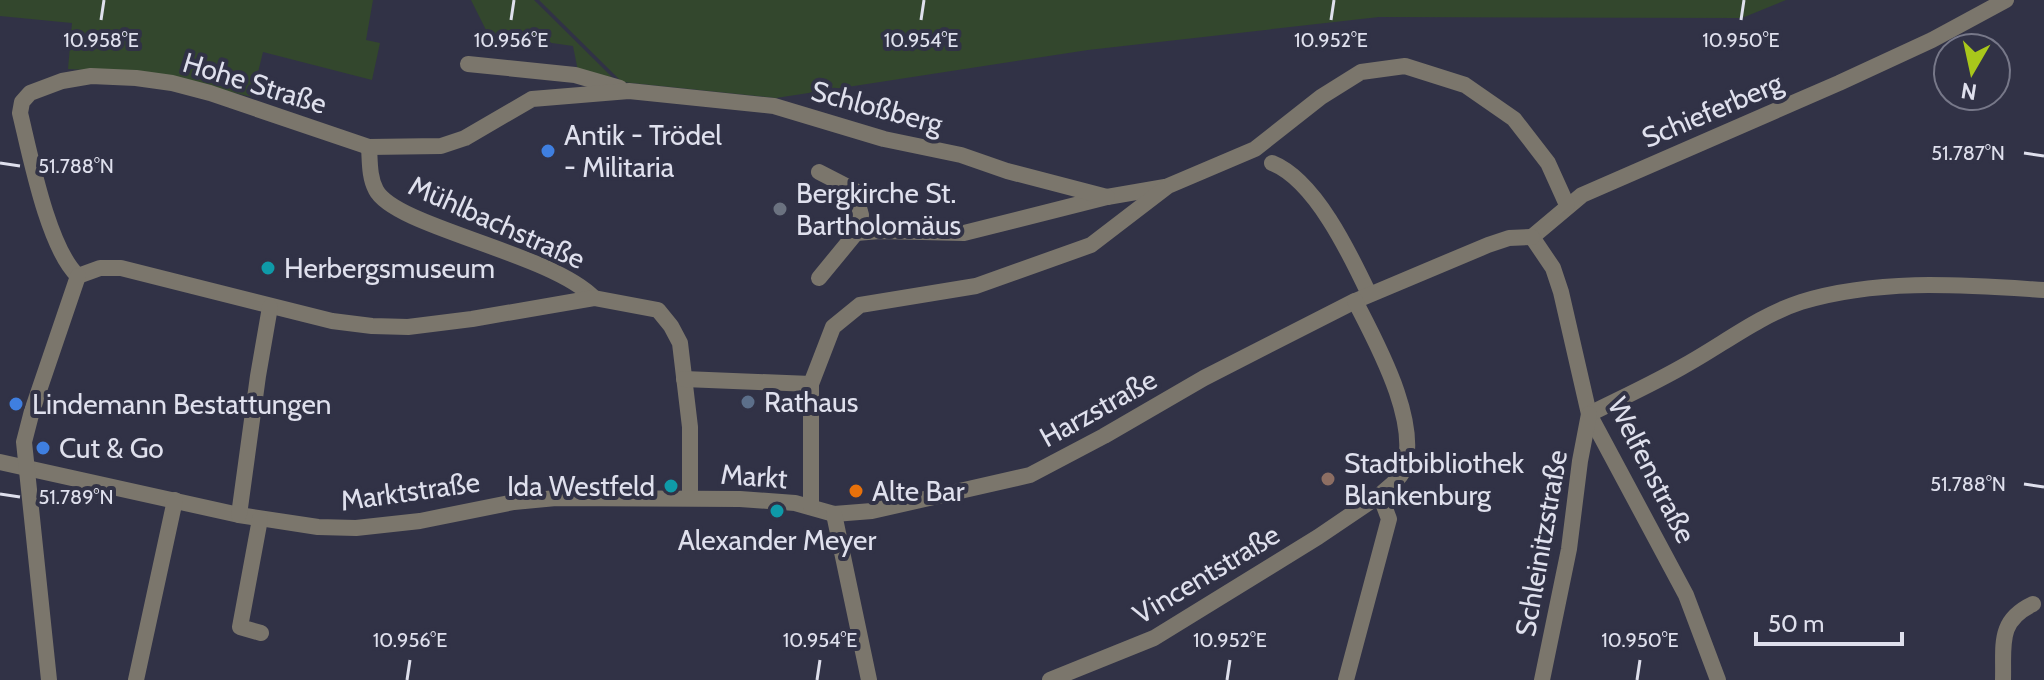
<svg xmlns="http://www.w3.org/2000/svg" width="2044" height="680" font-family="Cabin,sans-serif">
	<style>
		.green { fill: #33472d }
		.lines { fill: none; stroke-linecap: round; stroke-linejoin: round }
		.minor { stroke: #7b766c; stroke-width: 16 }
		.ticks { fill: none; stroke: #dfe0ed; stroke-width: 3 }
		.shop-dot { fill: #3f7fe0; stroke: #313246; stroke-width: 3 }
		.worship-dot { fill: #6b7280; stroke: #313246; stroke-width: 3 }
		.culture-dot { fill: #0f9aa8; stroke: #313246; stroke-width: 3 }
		.service-dot { fill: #5c6f8a; stroke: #313246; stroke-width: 3 }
		.education-dot { fill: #8d6e63; stroke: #313246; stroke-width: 3 }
		.food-dot { fill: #e8710a; stroke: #313246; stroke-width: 3 }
		.labels { text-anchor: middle; stroke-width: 8; stroke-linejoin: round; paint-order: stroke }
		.street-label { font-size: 28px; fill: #dfe0ed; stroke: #313246 }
		.poi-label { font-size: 28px; fill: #dfe0ed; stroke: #313246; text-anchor: start }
		.ticks-label { font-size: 20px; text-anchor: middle; fill: #dfe0ed; stroke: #313246; stroke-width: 8; stroke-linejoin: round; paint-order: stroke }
	</style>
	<rect width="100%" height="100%" fill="#313246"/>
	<!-- green -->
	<g class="green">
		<path d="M0 0H373L366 40 380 43 372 80 263 52 252 97C190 82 132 71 68 69L72 23 0 16Z"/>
		<polygon points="471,0 534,0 617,82 578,71 573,46 488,34"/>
		<polygon points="539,0 1786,0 1742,18 1379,17 1088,50 776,98 622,82"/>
	</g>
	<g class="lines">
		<!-- minor -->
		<g class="minor">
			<polyline points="468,64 575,75 620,88"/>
			<path d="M369 147C370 161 369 177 376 190 395 227 551 253 594 298"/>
			<path d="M1272 163C1315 180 1350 254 1369 294"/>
			<polyline points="819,172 854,190 861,215 856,233 819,278"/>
			<polyline points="856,233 880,231 964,233 1107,197 1165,187"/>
			<polyline points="1532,237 1582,195 1839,83 1932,40 2006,0"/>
			<polyline points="1532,237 1553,268 1561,292 1589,414 1686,595 1718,680"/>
			<path d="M78 276C48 248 30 154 20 113L22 102 30 93 62 81 91 76 136 78 172 83 210 93 369 147 441 146 465 138 532 99 629 91 774 106 884 139 961 155 1007 171 1107 197"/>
			<polyline points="78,276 100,268 121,268 332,321 372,326 408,327 472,319 594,298 658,310 671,326 680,343 690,427 690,498"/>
			<polyline points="684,379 811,384"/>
			<path d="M1589 414C1620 399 1652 384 1682 367 1721 346 1758 316 1801 302 1880 278 1963 285 2044 290"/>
			<polyline points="0,462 239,515 318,527 356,528 420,521 514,502 556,498 740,499 795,503 834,514 872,511 1030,475 1104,436 1204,378 1355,301 1488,245 1509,238 1532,237"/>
			<polyline points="811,507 811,384 833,327 860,305 976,286 1091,245 1168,186 1255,149 1321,97 1361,72 1405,66 1465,85 1514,119 1548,163 1567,205"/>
			<polyline points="834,514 869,680"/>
			<polyline points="239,515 258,376 270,307"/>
			<polyline points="260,519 240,627 261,633"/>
			<polyline points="49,680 24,442 32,411 78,276"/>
			<polyline points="136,680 175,500"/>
			<polyline points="1050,680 1154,638 1318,537 1380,495"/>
			<path d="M1346 680 1389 519 1380 495C1387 488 1398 481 1402 473 1423 426 1376 342 1355 301"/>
			<polyline points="1542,680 1569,549 1580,461 1589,414"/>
			<path d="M2003 680C2004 645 1997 621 2033 604"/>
		</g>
	</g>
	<!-- ticks -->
	<path class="ticks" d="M101 20 104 0M511 20 514 0M921 20 924 0M1331 20 1334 0M1741 20 1744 0M2024 153 2044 156M0 163 20 166M2024 484 2044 487M0 494 20 497M407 680 410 660M817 680 820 660M1227 680 1230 660M1637 680 1640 660"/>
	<!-- markers -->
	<g class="shop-dot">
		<circle cx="548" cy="151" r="8"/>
		<circle cx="16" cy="404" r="8"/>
		<circle cx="43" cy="448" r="8"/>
	</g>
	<circle class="worship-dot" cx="780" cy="209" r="8"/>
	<g class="culture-dot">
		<circle cx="268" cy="268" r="8"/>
		<circle cx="671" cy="486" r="8"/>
		<circle cx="777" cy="511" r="8"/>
	</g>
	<circle class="service-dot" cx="748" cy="402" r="8"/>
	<circle class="education-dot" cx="1328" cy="479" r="8"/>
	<circle class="food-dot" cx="856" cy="491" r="8"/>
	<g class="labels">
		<!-- street labels -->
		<g class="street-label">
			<text transform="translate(255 83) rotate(17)" y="10">Hohe Straße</text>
			<text transform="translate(877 107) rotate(15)" y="10">Schloßberg</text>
			<text transform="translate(1712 110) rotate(-23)" y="10">Schieferberg</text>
			<text transform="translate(497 222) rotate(24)" y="10">Mühlbachstraße</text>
			<text transform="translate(1098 408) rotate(-29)" y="10">Harzstraße</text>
			<text transform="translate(1652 470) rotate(63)" y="10">Welfenstraße</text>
			<text transform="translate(754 476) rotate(4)" y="10">Markt</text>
			<text transform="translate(410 491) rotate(-8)" y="10">Marktstraße</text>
			<text transform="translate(1541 543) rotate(-80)" y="10">Schleinitzstraße</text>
			<text transform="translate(1206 574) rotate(-31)" y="10">Vincentstraße</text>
		</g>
		<!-- poi labels -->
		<g class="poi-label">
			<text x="564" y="145">Antik - Trödel<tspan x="564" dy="32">- Militaria</tspan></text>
			<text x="796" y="203">Bergkirche St.<tspan x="796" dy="32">Bartholomäus</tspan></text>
			<text x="284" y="278">Herbergsmuseum</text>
			<text x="764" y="412">Rathaus</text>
			<text x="32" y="414">Lindemann Bestattungen</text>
			<text x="59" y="458">Cut &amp; Go</text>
			<text x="1344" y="473">Stadtbibliothek<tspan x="1344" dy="32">Blankenburg</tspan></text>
			<text x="655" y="496" text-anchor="end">Ida Westfeld</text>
			<text x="872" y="501">Alte Bar</text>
			<text x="777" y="550" text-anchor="middle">Alexander Meyer</text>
		</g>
	</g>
	<g class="ticks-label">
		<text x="1741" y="47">10.950°E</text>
		<text x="101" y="47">10.958°E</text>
		<text x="511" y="47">10.956°E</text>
		<text x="921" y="47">10.954°E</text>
		<text x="1331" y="47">10.952°E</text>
		<text x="1968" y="160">51.787°N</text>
		<text x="76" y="173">51.788°N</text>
		<text x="1968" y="491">51.788°N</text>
		<text x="76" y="504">51.789°N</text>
		<text x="410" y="647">10.956°E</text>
		<text x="820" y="647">10.954°E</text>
		<text x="1230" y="647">10.952°E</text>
		<text x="1640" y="647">10.950°E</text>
	</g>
	<!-- north arrow -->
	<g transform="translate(1972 72) rotate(189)"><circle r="38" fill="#313246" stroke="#777889" stroke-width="2"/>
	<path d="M0-6L14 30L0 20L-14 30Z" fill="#a9c71b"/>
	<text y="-12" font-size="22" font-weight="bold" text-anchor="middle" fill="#dfe0ed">N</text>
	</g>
	<!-- scale -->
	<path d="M1756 632v12h146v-12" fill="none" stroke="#dfe0ed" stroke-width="4"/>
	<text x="1768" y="632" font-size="24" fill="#dfe0ed" stroke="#313246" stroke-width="6" paint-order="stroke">50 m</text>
</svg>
